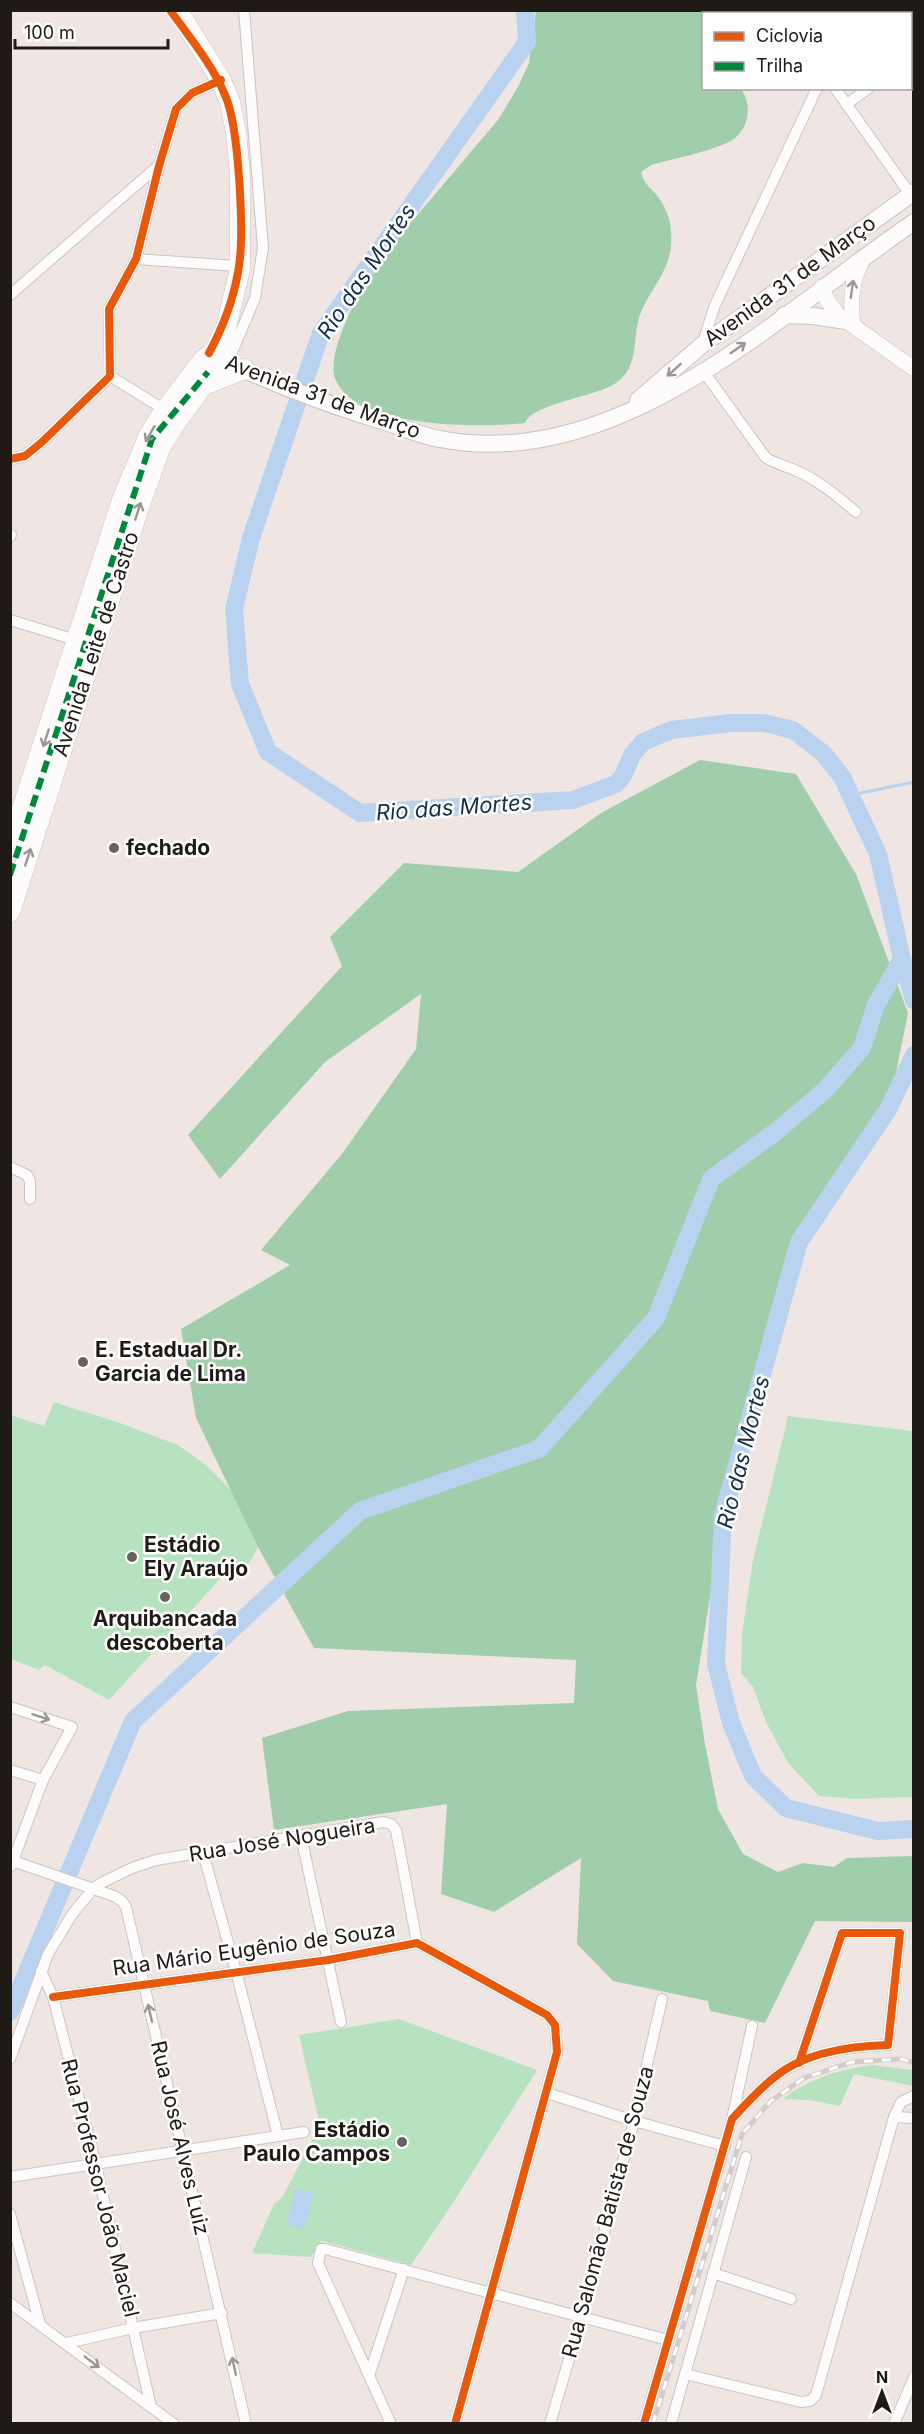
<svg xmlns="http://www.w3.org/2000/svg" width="924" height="2434" font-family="Inter,sans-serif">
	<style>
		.green { fill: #b7e2c0 }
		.forest { fill: #a0ceab }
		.water { fill: #b9d2f0 }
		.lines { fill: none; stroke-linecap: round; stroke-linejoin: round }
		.stream { stroke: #b9d2f0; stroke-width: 3 }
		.river { stroke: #b9d2f0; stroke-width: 18 }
		.street-casing { stroke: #cbc4c1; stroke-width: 12 }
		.secondary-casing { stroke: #cbc4c1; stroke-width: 16 }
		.primary-casing { stroke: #cbc4c1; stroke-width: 18 }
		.highway-casing { stroke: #cbc4c1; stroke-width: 21 }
		.street { stroke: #fdfbfb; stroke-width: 10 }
		.secondary { stroke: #fdfbfb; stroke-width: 15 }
		.primary { stroke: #fdfbfb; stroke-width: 16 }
		.highway { stroke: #fdfbfb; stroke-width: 20 }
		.rail-casing { stroke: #d0cdcc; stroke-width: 5 }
		.rail { stroke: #fff; stroke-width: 3; stroke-dasharray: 9; stroke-linecap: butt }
		.quiet { stroke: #00873e; stroke-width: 6; stroke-dasharray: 12 6; stroke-linecap: butt }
		.cycleway-casing { stroke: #fff; stroke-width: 11 }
		.cycleway { stroke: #e8590c; stroke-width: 8 }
		.oneway { stroke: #9a9694 }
		.poi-dot { fill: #68615e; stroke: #fff; stroke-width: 2 }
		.labels { text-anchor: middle; stroke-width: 5; stroke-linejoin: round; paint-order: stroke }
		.street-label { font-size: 21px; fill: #201a17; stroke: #fff }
		.poi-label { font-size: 21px; font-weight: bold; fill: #201a17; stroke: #fff; text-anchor: start }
		.water-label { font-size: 22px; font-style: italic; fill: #14304d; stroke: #fff }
	</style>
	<rect width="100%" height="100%" fill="#efe6e3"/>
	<!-- green -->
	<g class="green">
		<polygon points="54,1402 120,1423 178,1445 206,1465 233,1492 258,1547 241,1578 230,1568 109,1700 45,1665 39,1670 11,1659 10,1415 44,1426"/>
		<polygon points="788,1416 913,1431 913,1797 855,1799 819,1796 788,1763 766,1722 753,1687 741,1673 742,1634 753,1560"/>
		<polygon points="399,2019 537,2070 451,2206 411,2265 322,2241 311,2257 252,2253 274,2204 282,2198 320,2125 299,2035"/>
		<path d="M872 2065 913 2070V2086L854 2074 840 2106 809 2100 783 2099C810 2078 838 2070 872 2065Z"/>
	</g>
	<!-- forest -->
	<g class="forest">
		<path d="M536 11H716L717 13 704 14V88L741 89C754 106 748 134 727 143 704 153 676 158 651 165L641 172C643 184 653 189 659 198 666 208 671 221 671 232 674 268 654 282 641 312 631 337 641 366 616 383 596 397 533 403 525 423 481 428 353 429 335 378 325 348 367 278 385 253L498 120 518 87 529 63Z"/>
		<polygon points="700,760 796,774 856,874 908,1013 889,1108 799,1242 723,1515 696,1685 705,1744 718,1809 743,1854 778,1872 803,1863 834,1867 847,1858 913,1856 913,1922 815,1921 765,2023 710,2011 708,2001 613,1981 577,1944 581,1858 494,1912 441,1894 447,1804 274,1830 262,1738 348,1711 574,1703 576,1660 314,1648 258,1547 196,1418 181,1329 290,1265 261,1250 342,1154 416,1049 421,994 325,1062 220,1179 188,1135 342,966 330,937 404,863 518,872 601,813"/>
	</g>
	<!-- water -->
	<polygon class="water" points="296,2188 314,2193 304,2229 286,2225"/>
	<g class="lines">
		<!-- stream -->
		<polyline class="stream" points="851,795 914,782"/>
		<!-- river -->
		<g class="river">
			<polyline points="525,10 527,42 321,333 251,538 234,609 240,684 268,752 360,813 573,800 616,784 623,776 632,755 643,742 671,730 731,723 764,723 793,730 824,754 842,777 878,854 902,959 914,1000"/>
			<polyline points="914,1055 889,1108 799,1242 723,1515 716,1664 731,1723 753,1776 786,1808 878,1831 914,1829"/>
			<polyline points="10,2012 133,1721 360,1511 539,1449 656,1318 711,1179 778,1130 825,1090 862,1048 876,1005 902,959"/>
		</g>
		<defs>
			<g id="street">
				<polyline points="851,14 852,10"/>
				<polyline points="910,59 914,56"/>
				<polyline points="835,88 910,194"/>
				<polyline points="847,104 869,88"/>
				<polyline points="136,259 237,266 240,269"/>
				<polyline points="10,295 158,166"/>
				<polyline points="702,345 715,305 817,88"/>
				<polyline points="228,362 255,298 263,248 244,10"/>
				<path d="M704 372 766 458C775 463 783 465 792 469 816 478 837 496 856 512"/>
				<polyline points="110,376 165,410"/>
				<polyline points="10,459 25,456 42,442 110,376 109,309 136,259 159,166 176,109 192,93 221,80"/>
				<polyline points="10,537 11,535"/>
				<polyline points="10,620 79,641"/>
				<polyline points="10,1167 27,1175 30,1181 30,1199"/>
				<polyline points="10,1707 72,1727 43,1780 11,1866"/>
				<polyline points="10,1770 43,1780"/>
				<polyline points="301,1836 341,2022"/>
				<polyline points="203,1853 236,1971 278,2136"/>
				<polyline points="10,1860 114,1896 122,1901 126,1907 246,2424"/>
				<polyline points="41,1971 53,1997 96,2165 151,2407"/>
				<polyline points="53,1997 328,1960 417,1943 547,2015 555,2025 557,2052 455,2424"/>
				<polyline points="10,2059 48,1954 73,1913 93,1889 101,1883 132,1868 156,1860 383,1822 391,1824 396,1830 417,1943"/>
				<polyline points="547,2093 634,2121 725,2146"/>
				<polyline points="894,2117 914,2118"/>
				<polyline points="732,2119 752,2026"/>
				<polyline points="10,2177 304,2132"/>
				<polyline points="10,2214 40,2324"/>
				<polyline points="713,2273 791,2299"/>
				<polyline points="10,2303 174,2424"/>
				<polyline points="67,2343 133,2328 222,2313"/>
				<polyline points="685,2374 801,2402 810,2401 816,2395 894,2117 901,2102 914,2096"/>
				<polyline points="369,2376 404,2269"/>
				<polyline points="391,2424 318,2263 321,2249 325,2249 668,2340"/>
				<polyline points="550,2424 581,2318 634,2121 662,1999"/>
				<path d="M644 2424 732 2119C746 2104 759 2089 776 2076 806 2052 850 2046 888 2045L900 1933H842L799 2063"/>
				<polyline points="671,2424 746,2157"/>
				<polyline points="894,2424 914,2377"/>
			</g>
			<g id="secondary">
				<polyline points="822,287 827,300 838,315 914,369"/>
				<path d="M853 325C850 300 851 282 863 259"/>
			</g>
			<g id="primary">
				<polyline points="784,315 813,316 846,321"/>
				<path d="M210 354C266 381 328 405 388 423 405 428 422 436 440 439 617 474 779 314 914 222"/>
				<polyline points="638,400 702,345 914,192"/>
			</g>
			<g id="highway">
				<polyline points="204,385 244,369"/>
				<polyline points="10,846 122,500 149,435 165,410 203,360 222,345"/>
				<polyline points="10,912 140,504 161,446 176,422 222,360 222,345 240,269 240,175 236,132 230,102 221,80 177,10"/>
			</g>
		</defs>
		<!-- street casing -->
		<use href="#street" class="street-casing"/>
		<!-- secondary casing -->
		<use href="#secondary" class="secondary-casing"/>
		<!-- primary casing -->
		<use href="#primary" class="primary-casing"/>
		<!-- highway casing -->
		<use href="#highway" class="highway-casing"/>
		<!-- street -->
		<use href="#street" class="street"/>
		<!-- secondary -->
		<use href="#secondary" class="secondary"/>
		<!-- primary -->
		<use href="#primary" class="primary"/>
		<!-- highway -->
		<use href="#highway" class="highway"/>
		<defs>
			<polyline id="rail" points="653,2424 742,2134 771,2101 804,2078 852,2062 902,2059 914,2063"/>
		</defs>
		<!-- rail casing -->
		<use href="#rail" class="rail-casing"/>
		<!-- rail -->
		<use href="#rail" class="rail"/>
		<!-- quiet -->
		<polyline class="quiet" points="10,875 152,439 208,372"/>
		<defs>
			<g id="cycleway">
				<path d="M170 10C190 38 212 64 225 95 239 126 245 238 238 272 233 302 223 327 209 353"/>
				<polyline points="10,459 25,456 42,442 110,376 109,309 136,259 159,166 176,109 192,93 221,80"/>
				<polyline points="53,1997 328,1960 417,1943 547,2015 555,2025 557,2052 455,2424"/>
				<path d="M644 2424 732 2119C746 2104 759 2089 776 2076 806 2052 850 2046 888 2045L900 1933H842L799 2063"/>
			</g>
		</defs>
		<!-- cycleway casing -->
		<use href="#cycleway" class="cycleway-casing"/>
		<!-- cycleway -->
		<use href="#cycleway" class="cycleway"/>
	</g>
	<!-- one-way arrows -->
	<defs><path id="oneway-shaft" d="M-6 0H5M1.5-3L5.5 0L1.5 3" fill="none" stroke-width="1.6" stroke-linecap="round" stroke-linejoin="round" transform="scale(1.5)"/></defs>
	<g class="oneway">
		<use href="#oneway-shaft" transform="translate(852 289) rotate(-82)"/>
		<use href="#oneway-shaft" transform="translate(738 348) rotate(-35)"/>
		<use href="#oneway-shaft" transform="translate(674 370) rotate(138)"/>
		<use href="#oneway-shaft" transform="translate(150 434) rotate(120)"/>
		<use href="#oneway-shaft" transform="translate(138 511) rotate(-72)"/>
		<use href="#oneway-shaft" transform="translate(46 738) rotate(108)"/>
		<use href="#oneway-shaft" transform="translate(28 857) rotate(-72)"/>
		<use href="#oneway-shaft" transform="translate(41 1717) rotate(18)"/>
		<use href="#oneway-shaft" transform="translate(150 2013) rotate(-103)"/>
		<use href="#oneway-shaft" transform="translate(92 2362) rotate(37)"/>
		<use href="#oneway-shaft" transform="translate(234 2366) rotate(-102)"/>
	</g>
	<!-- markers -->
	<g class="poi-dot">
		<circle cx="114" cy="848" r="6"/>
		<circle cx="83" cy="1362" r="6"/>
		<circle cx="132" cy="1557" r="6"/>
		<circle cx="165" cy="1597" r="6"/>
		<circle cx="402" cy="2142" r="6"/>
	</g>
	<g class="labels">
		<!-- street labels -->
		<g class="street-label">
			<text transform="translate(790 281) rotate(-36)" y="7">Avenida 31 de Março</text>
			<text transform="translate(323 397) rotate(20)" y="7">Avenida 31 de Março</text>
			<text transform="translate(96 644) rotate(-72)" y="7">Avenida Leite de Castro</text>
			<text transform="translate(282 1840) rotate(-9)" y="7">Rua José Nogueira</text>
			<text transform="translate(254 1949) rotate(-8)" y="7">Rua Mário Eugênio de Souza</text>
			<text transform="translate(180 2138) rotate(77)" y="7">Rua José Alves Luiz</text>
			<text transform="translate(100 2188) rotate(76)" y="7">Rua Professor João Maciel</text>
			<text transform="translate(608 2212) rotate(-75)" y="7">Rua Salomão Batista de Souza</text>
		</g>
		<!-- poi labels -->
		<g class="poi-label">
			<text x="126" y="855">fechado</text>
			<text x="95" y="1357">E. Estadual Dr.<tspan x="95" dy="24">Garcia de Lima</tspan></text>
			<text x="144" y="1552">Estádio<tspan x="144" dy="24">Ely Araújo</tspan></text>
			<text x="165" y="1626" text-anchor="middle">Arquibancada<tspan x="165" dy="24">descoberta</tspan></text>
			<text x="390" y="2137" text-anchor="end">Estádio<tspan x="390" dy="24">Paulo Campos</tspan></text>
		</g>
		<!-- water labels -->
		<g class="water-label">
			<text transform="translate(366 271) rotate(-56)" y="8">Rio das Mortes</text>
			<text transform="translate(454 807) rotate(-4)" y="8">Rio das Mortes</text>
			<text transform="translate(743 1452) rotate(-76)" y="8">Rio das Mortes</text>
		</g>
	</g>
	<!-- border -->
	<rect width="924" height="2434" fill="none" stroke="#201a17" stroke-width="24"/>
	<!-- legend -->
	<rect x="702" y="12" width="210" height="78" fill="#ffffff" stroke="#a6a3a2" stroke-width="1.5"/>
	<rect x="714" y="32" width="30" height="9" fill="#e8590c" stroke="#a6a3a2" stroke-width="1.5"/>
	<text x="756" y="42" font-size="18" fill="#201a17">Ciclovia</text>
	<rect x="714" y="62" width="30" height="9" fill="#00873e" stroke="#a6a3a2" stroke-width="1.5"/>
	<text x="756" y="72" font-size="18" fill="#201a17">Trilha</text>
	<!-- north arrow -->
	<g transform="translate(882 2392)" stroke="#ffffff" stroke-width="4.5" paint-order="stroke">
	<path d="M0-4.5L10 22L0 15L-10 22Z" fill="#201a17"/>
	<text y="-9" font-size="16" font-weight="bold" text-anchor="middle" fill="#201a17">N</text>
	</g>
	<!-- scale -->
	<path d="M15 39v9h153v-9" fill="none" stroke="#201a17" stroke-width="3"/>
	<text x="24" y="39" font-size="18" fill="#201a17" stroke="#ffffff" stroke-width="4.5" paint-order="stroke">100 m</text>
</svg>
